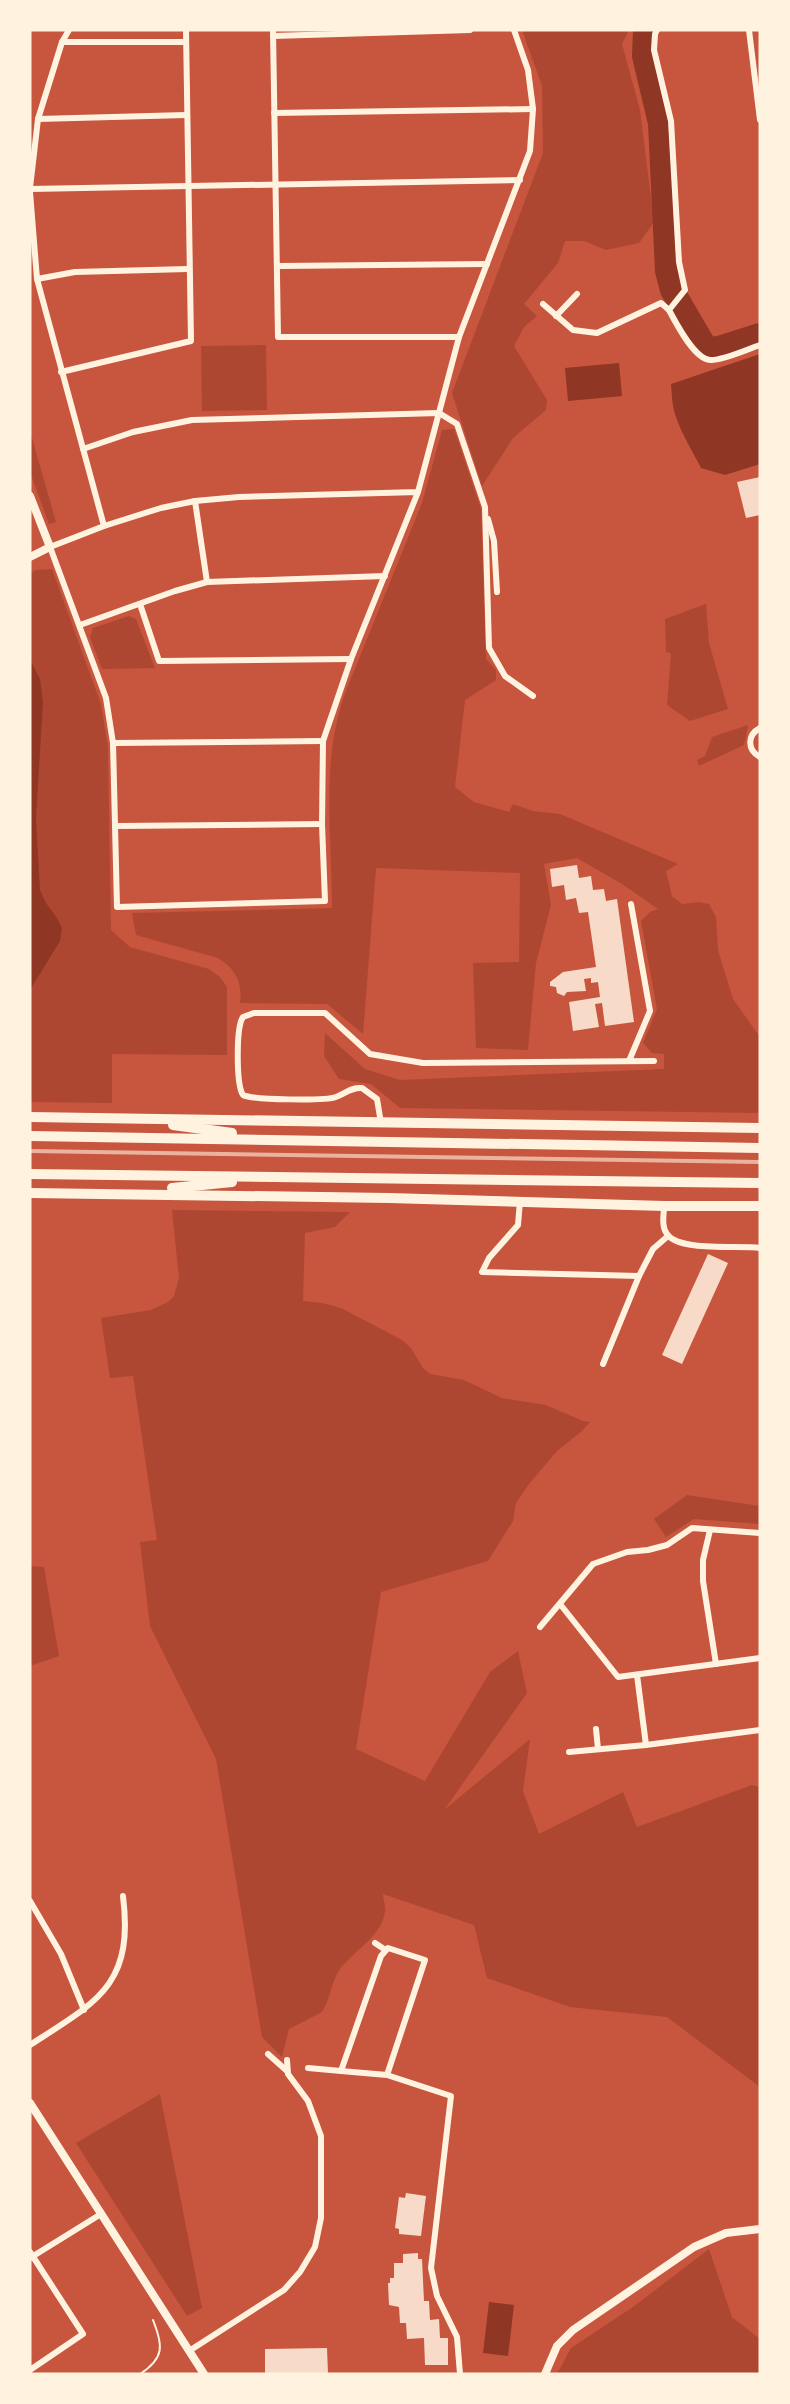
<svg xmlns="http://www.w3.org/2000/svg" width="790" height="2404" font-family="'Nunito Sans',sans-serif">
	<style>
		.green { fill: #ae4732 }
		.water { fill: #8f3625 }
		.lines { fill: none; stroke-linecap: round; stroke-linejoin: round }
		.river { stroke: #8f3625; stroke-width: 24 }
		.building { fill: #f7dbc8 }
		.path { stroke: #fff3e0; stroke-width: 2 }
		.minor { stroke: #fff3e0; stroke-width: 6 }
		.tertiary { stroke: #fff3e0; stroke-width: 8 }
		.trunk { stroke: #fff3e0; stroke-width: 10 }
		.rail { stroke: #e9b49f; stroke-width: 4 }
	</style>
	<rect width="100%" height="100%" fill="#c8553d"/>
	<!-- green -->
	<g class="green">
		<polygon points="522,30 629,30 622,44 640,110 654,222 639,243 606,250 584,241 565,241 558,263 524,304 537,316 524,327 514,346 547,400 546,410 513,438 482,486 452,393 543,153 542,86"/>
		<polygon points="266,345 267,410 202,411 201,346"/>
		<path d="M454 429 481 509 486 659 496 670V680L465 700 455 787 474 802 509 812 513 804 533 811 560 814 678 864 666 871 672 896 682 904 699 902 709 904 716 917 718 950 733 999 760 1037V1113L400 1108 371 1084 339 1079 324 1056 325 1033 365 1069 400 1080 664 1069V1054L652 1053 643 1043 657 1009 641 921 650 912 658 909 622 884 577 858 544 864 551 905 536 963 528 1050 476 1048 473 963 519 962 520 873 376 868 363 1034 327 1004 240 1003C243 983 235 968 218 958L136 935 132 913 332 908C332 836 320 760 346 691L422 503 442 430Z"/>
		<polygon points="30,431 56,522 49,524 30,472"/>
		<polygon points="52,569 101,704 108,748 111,930 130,947 209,969 220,977 227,987 227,1055 112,1054 112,1103 30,1102 30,573 36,570"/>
		<polygon points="706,604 709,643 728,709 690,721 667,705 671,653 666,652 665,619"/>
		<polygon points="129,616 136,619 155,668 102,669 90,637 93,628"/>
		<polygon points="748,725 744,745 699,766 697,760 705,756 712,737"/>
		<path d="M172 1210 350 1212 335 1227 305 1233 303 1301 322 1303 341 1308 402 1340 411 1348 423 1368 430 1374 464 1380 502 1398 546 1405 583 1421 590 1422 582 1431 557 1451 529 1484 516 1503 513 1521 488 1561 381 1592 356 1749 425 1781 490 1672 518 1651 527 1693 444 1810 530 1739 523 1791 539 1834 623 1792 637 1827 752 1785 760 1787V2087L667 2017 570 2007 487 1978 474 1925 383 1894C383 1899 386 1907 385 1912 381 1938 351 1952 338 1972 331 1984 330 2000 322 2012L289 2029 282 2057 262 2037 216 1759 150 1626 140 1542 157 1540 133 1376 110 1378 101 1318 151 1310 168 1302 174 1296 179 1278Z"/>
		<polygon points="687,1495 760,1506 760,1524 694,1519 666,1537 654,1519"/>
		<polygon points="30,1566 44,1567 59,1656 30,1666"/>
		<polygon points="160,2094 202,2308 187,2316 76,2143"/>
		<polygon points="709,2249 732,2317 760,2339 760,2374 557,2374 571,2348 633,2307"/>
	</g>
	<!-- water -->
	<g class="water">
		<path d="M760 354V464L725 475 701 468C692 450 681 433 675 414 672 405 672 394 671 384Z"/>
		<polygon points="619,363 622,396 568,401 565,368"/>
		<polygon points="30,660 40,679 43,702 36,818 40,890 46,903 57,918 62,928 60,941 30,990"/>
		<polygon points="489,2302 514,2305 508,2356 483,2353"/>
	</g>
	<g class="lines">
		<!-- river -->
		<polyline class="river" points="645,30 644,56 660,123 667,271 672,290 703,343 710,349 719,348 760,335"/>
	</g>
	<!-- building -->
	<g class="building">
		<polygon points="760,477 760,515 746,518 737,482"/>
		<polygon points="577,865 579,878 591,876 593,890 604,889 606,901 617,899 634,1022 605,1026 602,1003 595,1004 599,1027 573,1031 569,1002 600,997 598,982 591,983 591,978 584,979 586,991 567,992 564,996 557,993 556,987 550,986 550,982 563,972 596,967 588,912 579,913 576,898 566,900 564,885 552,887 550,869"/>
		<polygon points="708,1254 728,1263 682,1364 662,1355"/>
		<polygon points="406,2193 426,2196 421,2236 399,2234 399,2229 395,2228 399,2197 405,2198"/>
		<polygon points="418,2253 418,2259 422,2259 424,2301 429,2301 430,2320 439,2319 440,2338 448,2338 448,2365 425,2365 424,2338 407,2339 406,2323 400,2323 399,2307 389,2305 388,2283 390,2283 390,2278 394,2278 394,2263 403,2263 403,2254"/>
		<polygon points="327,2348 328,2374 265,2374 265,2349"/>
	</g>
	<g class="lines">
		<!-- path -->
		<path class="path" d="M140 2374C165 2358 163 2345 153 2320"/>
		<!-- minor -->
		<g class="minor">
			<polyline points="273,30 278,337 459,337"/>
			<path d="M657 30 655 34 654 50 671 121 679 262 685 290 669 310C676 323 694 359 710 360 722 361 748 349 760 345"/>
			<polyline points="749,30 760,120"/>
			<polyline points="273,36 470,30"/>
			<polyline points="62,42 186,42"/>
			<polyline points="274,113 533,109"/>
			<polyline points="38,119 186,115"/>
			<polyline points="30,188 38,119 62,42 69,30"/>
			<polyline points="30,189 520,180"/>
			<polyline points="30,192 37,279 104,526"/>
			<polyline points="278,266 487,264"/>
			<polyline points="37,279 75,272 188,269"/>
			<polyline points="543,304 573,330 597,333 661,303 669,310"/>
			<polyline points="556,316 577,294"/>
			<polyline points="61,372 191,341 186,30"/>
			<polyline points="83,449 133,432 192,420 439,413 457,424 485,507 489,648 505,676 533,696"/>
			<polyline points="418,492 239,497 195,501 161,508 104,526 50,547 106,698 113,743 117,907 325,901 322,824 323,741 351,659 418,492 459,337 530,151 533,109 528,70 514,30"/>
			<polyline points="195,501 207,582"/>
			<polyline points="488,519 494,541 497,592"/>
			<polyline points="140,604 159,661 351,659"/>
			<polyline points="80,625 175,591 207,582 385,576"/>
			<path d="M760 728C747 735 747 750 760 757"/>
			<polyline points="113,743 323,741"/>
			<polyline points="115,826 322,824"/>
			<polyline points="629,1061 650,1011 631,904"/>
			<path d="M381 1123 377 1099 362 1088C351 1087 345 1094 336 1097 325 1101 253 1100 243 1095 236 1084 236 1027 243 1017L254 1013H325L370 1054 423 1063 654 1061"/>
			<polyline points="520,1201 518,1225 489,1258 482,1272 639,1276"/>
			<path d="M664 1206C664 1215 661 1226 667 1234 679 1252 739 1245 760 1248"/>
			<polyline points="603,1364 639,1276 653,1249 668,1236"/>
			<polyline points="710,1530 703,1560 703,1581 716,1664"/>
			<polyline points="560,1604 618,1677 760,1658"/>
			<polyline points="540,1627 593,1564 627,1552 648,1550 667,1545 692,1528 760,1533"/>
			<polyline points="637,1675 646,1745"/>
			<polyline points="596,1729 598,1749"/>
			<polyline points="569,1752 646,1745 760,1730"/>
			<polyline points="30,1901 61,1954 84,2010"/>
			<polyline points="375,1943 384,1949"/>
			<path d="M30 2045C98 2001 134 1985 123 1896"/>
			<polyline points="268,2054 287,2071"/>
			<polyline points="308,2068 341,2071"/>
			<polyline points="387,2075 425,1960 388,1948 381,1956 341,2071 387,2075 451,2096 431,2268 437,2296 457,2337 460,2374"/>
			<polyline points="30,2252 83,2334 30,2370"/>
			<polyline points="30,2258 101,2214"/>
			<polyline points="189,2351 284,2290 300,2272 315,2247 321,2218 321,2136 308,2101 288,2074 287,2060"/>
		</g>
		<!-- tertiary -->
		<g class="tertiary">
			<polyline points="30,496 50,547 30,557"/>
			<polyline points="30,2103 204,2374"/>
			<polyline points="545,2374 557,2346 573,2330 694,2247 726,2233 760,2229"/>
		</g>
		<!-- trunk -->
		<g class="trunk">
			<polyline points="30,1117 760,1128"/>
			<polyline points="173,1125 232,1133"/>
			<polyline points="30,1136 760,1148"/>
			<polyline points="30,1174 760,1183"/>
			<polyline points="172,1188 232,1182"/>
			<polyline points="30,1193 389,1198 664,1206 760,1206"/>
		</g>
		<!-- rail -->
		<polyline class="rail" points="30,1151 760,1162"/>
	</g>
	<!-- border -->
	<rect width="790" height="2404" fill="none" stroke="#fff3e0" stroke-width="63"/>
</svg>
